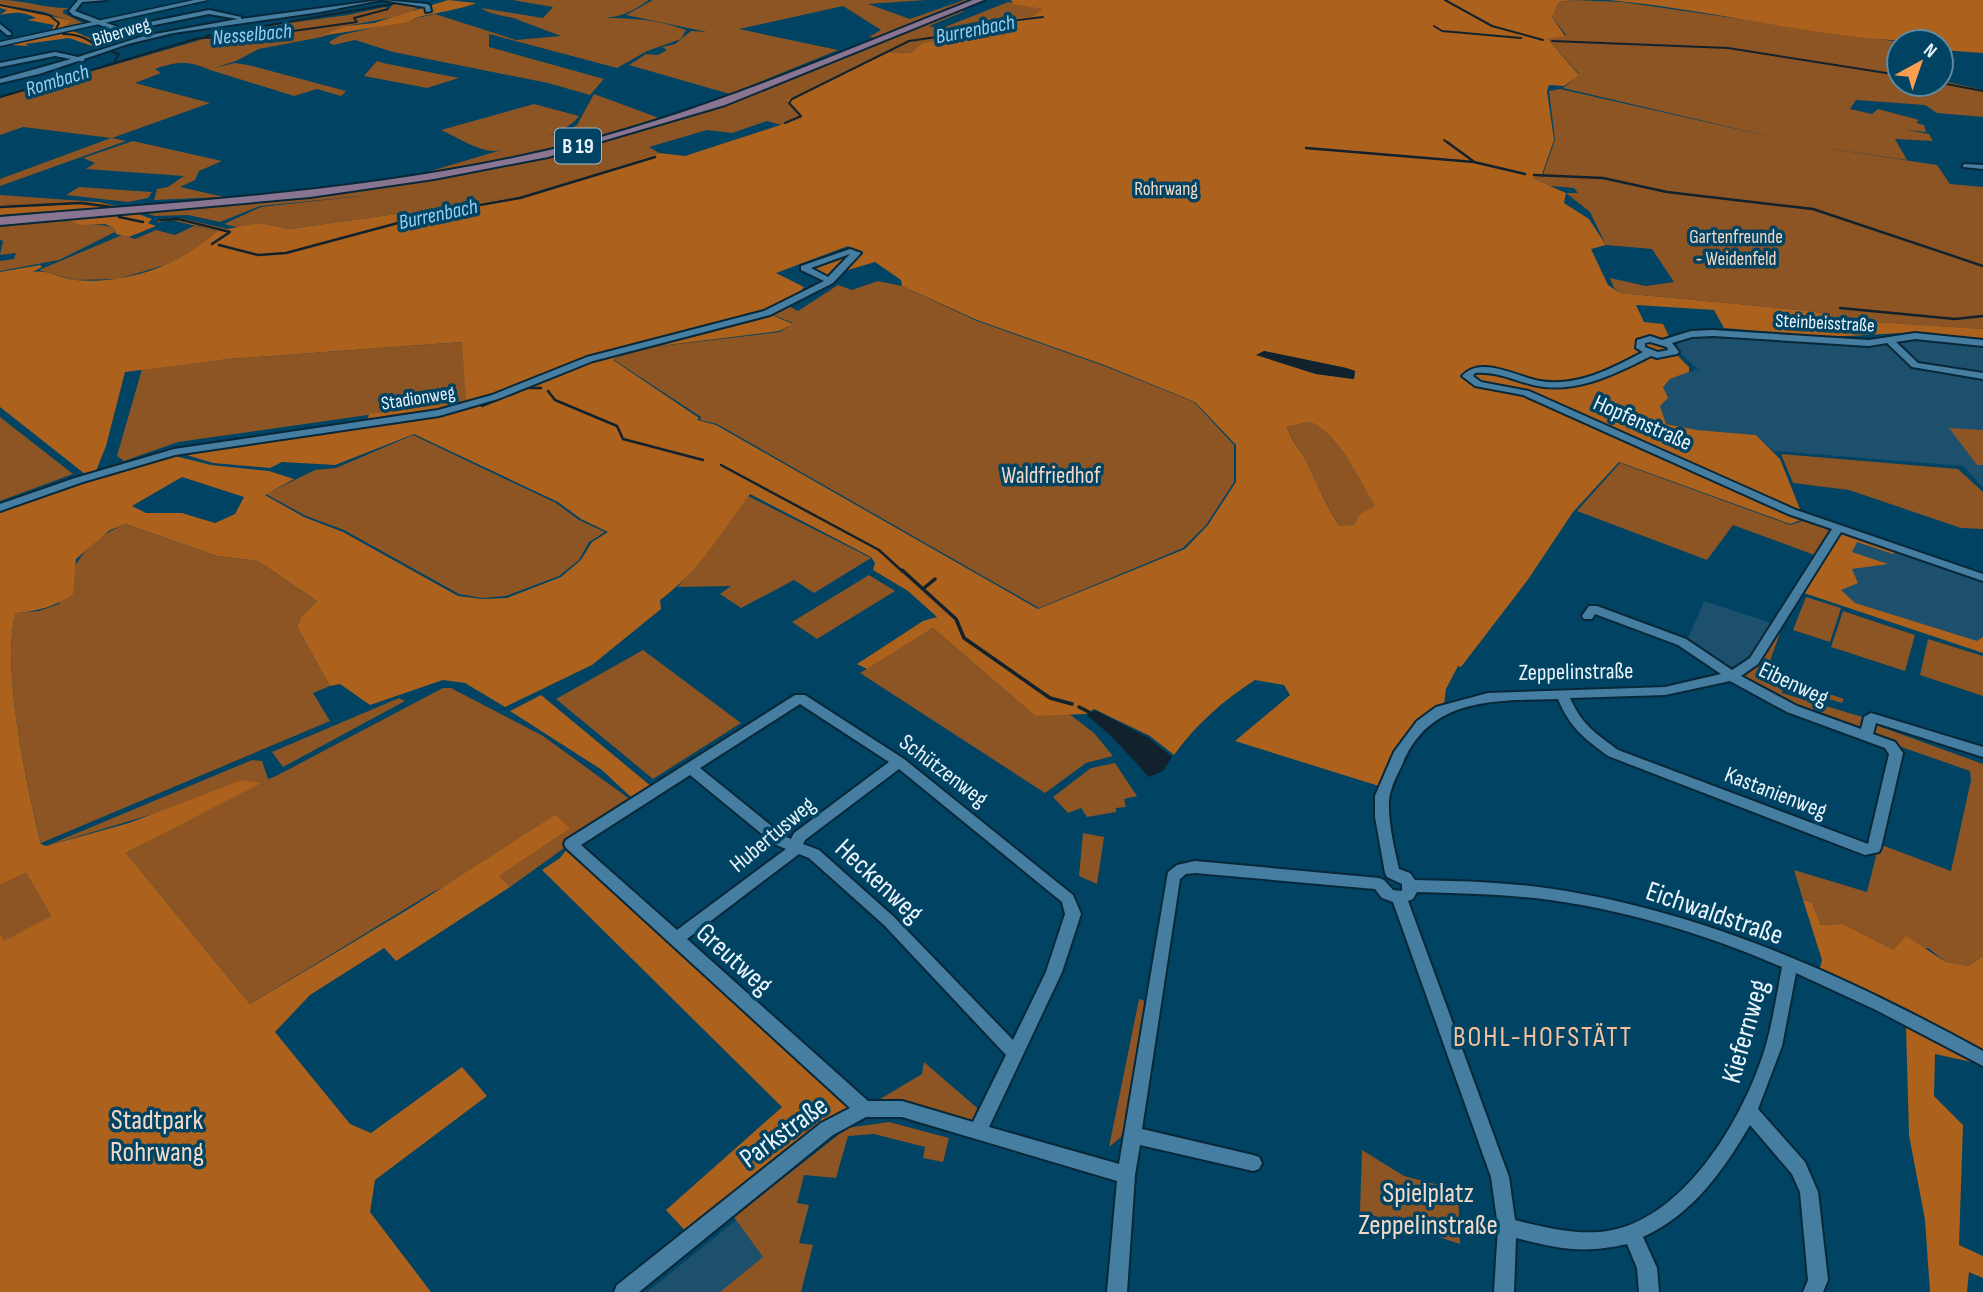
<svg xmlns="http://www.w3.org/2000/svg" width="1983" height="1292" font-family="'Sofia Sans Condensed',sans-serif">
	<style>
		.built { fill: #1d506d }
		.green { fill: #8d5424 }
		.forest { fill: #ac611c; fill-rule: evenodd }
		.water { fill: #11222d }
		.lines { fill: none; stroke-linecap: round; stroke-linejoin: round }
		.stream-far2 { stroke: #11222d; stroke-width: 2 }
		.stream-far1 { stroke: #11222d; stroke-width: 2.5 }
		.stream { stroke: #11222d; stroke-width: 3.5 }
		.minor-casing { stroke: #082839; stroke-width: 4 }
		.secondary-casing { stroke: #082839; stroke-width: 3 }
		.primary-casing { stroke: #082839; stroke-width: 4 }
		.minor { fill: #457ea1; fill-rule: evenodd }
		.secondary { fill: #457ea1; fill-rule: evenodd }
		.primary { fill: #897491; fill-rule: evenodd }
		.labels { text-anchor: middle; stroke-width: 7; stroke-linejoin: round; paint-order: stroke }
		.far-street-label { font-size: 19px; fill: #e9f4fc; stroke: #004363 }
		.far-park-label { font-size: 19px; fill: #f2d9c7; stroke: #004363 }
		.far-water-label { font-size: 21px; font-style: italic; fill: #98cdf1; stroke: #004363 }
		.shield { fill: #004363; stroke: #a3bfce; stroke-width: 2 }
		.shield-label { font-size: 21px; font-weight: bold; fill: #e9f4fc }
		.street-label { font-size: 23px; fill: #e9f4fc; stroke: #004363 }
		.park-label { font-size: 23px; fill: #f2d9c7; stroke: #004363 }
		.near-street-label { font-size: 28px; fill: #e9f4fc; stroke: #004363 }
		.near-neighbourhood-label { font-size: 28px; letter-spacing: 2px; fill: #f7c29b; stroke: #004363 }
		.near-park-label { font-size: 28px; fill: #f2d9c7; stroke: #004363 }
	</style>
	<rect width="100%" height="100%" fill="#004363"/>
	<!-- built -->
	<g class="built">
		<polygon points="1690,335 1877,345 1908,339 1983,345 1983,488 1964,466 1774,451 1756,435 1697,430 1666,424 1660,406 1668,398 1663,388 1670,379 1698,369 1680,353 1677,345"/>
		<polygon points="1840,533 1983,582 1983,651 1803,591"/>
		<polygon points="1704,601 1774,624 1750,659 1731,671 1686,643"/>
		<polygon points="755,1205 798,1292 647,1292"/>
	</g>
	<!-- green -->
	<g class="green">
		<path d="M0 0C25 0 46 9 71 8L63 10V13L83 23 60 30 70 21 44 12 0 4Z"/>
		<path d="M512 0H649C640 6 631 12 621 15 595 23 503 24 481 8L543 18 553 7Z"/>
		<polygon points="653,0 926,0 868,4 910,19 964,0 974,0 875,38 869,37 881,30 843,6 739,29 838,50 730,94 629,65 646,54 658,55 667,50 662,47 675,44 691,31 707,32 626,15"/>
		<polygon points="1573,0 1622,2 1899,42 1899,84 1941,84 1941,66 1943,81 1983,90 1983,117 1937,113 1925,105 1856,100 1850,109 1872,114 1878,109 1919,120 1916,123 1924,125 1926,132 1906,130 1929,134 1933,141 1895,139 1907,160 1805,145 1937,165 1950,184 1983,187 1983,329 1860,321 1811,311 1620,293 1614,288 1610,278 1646,286 1674,282 1652,249 1606,245 1590,212 1566,193 1578,193 1574,188 1550,186 1531,178 1542,177 1555,140 1549,91 1560,89 1803,144 1563,88 1579,74 1548,39 1566,35 1552,17 1559,2"/>
		<polygon points="1008,2 1043,9 1033,16 999,19 965,37 911,53 884,52 788,100 803,118 781,125 767,121 732,133 707,130 649,147 659,153 525,196 289,229 260,223 241,228 224,224 261,207 361,196 260,206 220,222 188,215 155,216 145,213 361,190 557,153 719,106 957,11 965,11 929,26 940,29"/>
		<path d="M393 4 419 7 406 15 346 26 322 37 259 49 236 61 214 68 235 63 248 65 346 91 341 96 317 89 294 96 210 70C189 61 179 61 155 69L161 73 135 83 210 103 112 138 126 141 0 186V179L111 138 23 127 0 135V98L231 31 348 15 385 7 389 9Z"/>
		<path d="M435 14 516 40 561 36 513 18C571 23 631 9 686 30L681 39 647 51 617 68 489 34V47L604 79 590 95 548 83 393 52 355 40 333 45 329 42 341 35Z"/>
		<polygon points="377,61 383,63 459,78 427,88 364,76"/>
		<polygon points="594,94 659,118 600,136 490,162 427,172 569,130 577,125"/>
		<path d="M534 104 579 116C567 134 514 150 493 151 478 151 455 136 441 130Z"/>
		<polygon points="133,141 222,161 199,171 195,180 180,187 224,197 154,200 157,189 168,187 184,176 86,169 95,163 83,158"/>
		<polygon points="79,187 152,192 148,198 128,202 66,195"/>
		<polygon points="0,195 98,202 0,205"/>
		<path d="M70 221C85 227 99 222 114 228L115 232 59 260 0 271V261L14 259 16 253 0 255 3 241 0 240V225Z"/>
		<polygon points="194,226 217,231 198,250 165,265 118,279 75,280 39,270 122,235 135,239 156,230 175,235"/>
		<polygon points="878,281 902,286 977,321 1107,367 1194,402 1234,445 1234,482 1206,525 1183,548 1039,608 717,424 700,420 701,417 614,360 635,349 780,332 793,323 766,312 785,304 798,311 838,285 852,290"/>
		<polygon points="463,342 466,401 178,442 124,461 117,456 142,369 229,359"/>
		<polygon points="0,417 73,474 0,501"/>
		<path d="M1308 422C1335 427 1361 483 1376 507L1359 515 1354 525 1341 527C1325 506 1318 484 1306 461 1300 449 1291 440 1287 427Z"/>
		<polygon points="1949,428 1983,430 1983,465 1977,465"/>
		<polygon points="413,435 556,503 579,520 605,532 589,542 579,560 559,576 506,596 482,598 459,594 344,530 306,516 266,494 315,470 336,468"/>
		<polygon points="1781,454 1958,469 1983,492 1983,529 1961,528 1849,490 1793,483"/>
		<polygon points="1620,463 1790,525 1809,519 1834,529 1817,556 1733,525 1707,560 1577,511"/>
		<polygon points="748,496 871,558 814,593 794,580 741,608 720,594 731,586 678,587"/>
		<path d="M126 524 217 556 258 561 317 601 301 617 297 627 330 686 313 693 330 721 41 843C27 785 0 666 16 613L39 611 59 604C74 564 83 541 126 524Z"/>
		<polygon points="869,575 895,591 817,639 792,622"/>
		<polygon points="1806,597 1841,608 1830,642 1793,630"/>
		<polygon points="1843,611 1915,635 1905,671 1831,647"/>
		<polygon points="933,628 1035,716 1068,713 1094,733 1113,756 1086,763 1045,793 860,673"/>
		<polygon points="1777,633 1780,633 1766,672 1844,699 1842,703 1784,686 1782,693 1866,718 1862,732 1800,709 1737,677"/>
		<polygon points="1928,639 1983,656 1983,696 1920,675"/>
		<polygon points="643,650 741,723 653,779 556,699"/>
		<polygon points="443,688 451,688 543,736 631,800 510,887 498,876 569,828 433,892 250,1004 126,853 260,782 46,846 252,760 262,761 268,779 274,777"/>
		<polygon points="399,698 405,701 283,767 272,752"/>
		<polygon points="1873,724 1983,764 1983,956 1969,966 1946,962 1928,948 1894,950 1843,924 1821,925 1812,902 1803,900 1794,870 1867,892 1876,856 1873,853 1879,844 1951,871 1971,780 1970,771 1870,736"/>
		<polygon points="1115,763 1137,796 1124,799 1126,807 1116,808 1116,812 1087,817 1081,808 1068,813 1053,797 1091,768"/>
		<polygon points="1083,833 1104,837 1097,884 1079,876"/>
		<polygon points="26,873 51,916 4,942 0,934 0,885"/>
		<polygon points="1139,999 1149,1002 1126,1120 1121,1137 1109,1147"/>
		<polygon points="924,1062 983,1113 976,1126 870,1105 922,1074"/>
		<polygon points="889,1122 949,1138 943,1162 923,1158 925,1147 874,1134 848,1136 836,1178 804,1175 797,1203 809,1205 799,1243 813,1245 801,1292 720,1292 763,1257 734,1217 847,1128"/>
		<polygon points="1362,1150 1404,1176 1458,1190 1460,1244 1360,1211"/>
	</g>
	<!-- forest -->
	<g class="forest">
		<path d="M448 0 476 3C460 11 412 15 409 22L321 36 346 26 374 23Z"/>
		<path d="M1011 0H1572L1559 2 1552 17 1565 36 1548 39 1579 75 1564 86 1549 85 1547 91 1554 140 1541 177 1532 178 1566 193 1564 203 1589 219 1606 245 1591 249 1608 285 1620 293 1811 311 1860 321 1983 329V339L1920 332 1830 337 1724 328 1714 310 1636 305 1644 322 1663 324 1679 357 1689 367V372L1670 379 1663 387 1668 398 1660 406 1666 424 1697 430 1756 435 1780 459 1804 519 1790 524 1619 462 1573 512 1527 581 1461 667 1458 666 1446 689 1444 704C1413 725 1396 753 1382 787L1235 741 1290 695 1284 685 1255 680C1224 700 1196 724 1174 755L1150 736 1094 709 1086 714 1035 716 933 628 867 669 857 664 923 621 937 617 908 591 873 570 875 563 871 557 750 494C722 531 698 573 660 600L661 609 592 665 505 707 465 683 443 680 370 705 340 684 330 686 297 627 301 617 317 601 258 561 217 556 126 524 110 530 76 559 73 594C54 607 38 611 16 613 0 665 27 786 41 844L46 846 129 823 242 780 261 783 126 853 250 1004 412 907 555 815 570 828 499 876 510 887 396 961 384 948 310 995 275 1032 350 1124 371 1133 462 1067 487 1096 375 1180 370 1212 431 1292H0V934L4 941 51 916 26 873 0 885V509L167 454 211 465 269 471 294 479 265 495 304 517 343 532 458 596 482 599 507 598 561 577 581 560 592 542 608 532 581 519 558 502 414 434 335 465 282 462 270 468 213 463 180 453 449 412 490 399 442 411 367 422 369 414 466 401 462 342 229 359 125 372 106 446 96 471 85 474 0 407V272L40 265 42 267 33 272C47 269 61 278 75 280 125 285 182 265 217 231L172 220 158 222 159 219 180 218 227 229 260 223 289 229 524 196 659 153 685 156 802 118 787 100 884 52 911 53 923 43 964 37 956 30 999 19 1033 16 1042 9 1013 4ZM848 246 856 251 810 266 828 276 875 262 901 280 902 286 977 320 1107 366 1195 402 1236 445V482L1208 525 1185 549 1038 609 716 425 697 420 699 418 613 360 635 349 779 331 793 324 767 313 590 359 503 394 590 358 746 318 794 300 804 287 776 273ZM1264 351 1346 368 1355 371 1354 379 1316 374 1257 355ZM1308 422C1335 427 1361 483 1375 506L1359 515 1354 525 1340 526C1325 506 1318 484 1306 461 1300 449 1291 441 1287 427ZM182 477 244 497 235 514 215 523 182 513H146L132 506Z"/>
		<path d="M1608 0H1983V53L1941 50V42C1829 42 1719 10 1608 0Z"/>
		<path d="M0 3 71 21 60 30 51 31 54 25 27 20 36 18C23 11 14 12 0 15L7 10 0 8Z"/>
		<polygon points="73,31 109,46 101,49 69,38 25,44 29,46 11,45"/>
		<polygon points="98,202 125,208 27,216 0,215 0,205"/>
		<polygon points="133,212 152,219 148,223 156,226 129,237 116,234 114,228 105,224 80,225 70,221 14,224"/>
		<polygon points="1840,531 1897,551 1893,554 1857,542 1852,552 1888,564 1852,569 1858,583 1841,590 1855,603 1977,641 1983,637 1983,653 1801,592"/>
		<polygon points="541,695 652,787 633,799 602,770 510,711"/>
		<polygon points="571,844 864,1109 691,1237 666,1210 782,1107 542,870 560,858"/>
		<polygon points="1803,900 1812,902 1821,925 1843,924 1894,950 1906,936 1946,962 1969,966 1983,956 1983,1056 1818,975 1822,960"/>
		<polygon points="1906,1027 1976,1063 1935,1054 1934,1096 1963,1125 1959,1245 1983,1256 1983,1278 1969,1272 1967,1292 1930,1292 1925,1220 1909,1135"/>
	</g>
	<!-- water -->
	<g class="water">
		<polygon points="1264,351 1346,368 1355,371 1354,379 1316,374 1256,355"/>
		<polygon points="1095,710 1149,738 1172,757 1163,771 1149,777 1112,737 1087,715"/>
	</g>
	<g class="lines">
		<!-- stream-far2 -->
		<g class="stream-far2">
			<polyline points="1445,0 1492,26 1543,40"/>
			<polyline points="0,5 49,15 59,23 55,31"/>
			<polyline points="388,5 406,0"/>
			<polyline points="1434,26 1442,31 1521,38"/>
			<path d="M63 34C79 34 90 39 102 51"/>
			<polyline points="206,36 387,5"/>
			<polyline points="1552,41 1728,48 1899,75"/>
			<polyline points="112,52 119,54 115,61"/>
			<polyline points="1941,83 1983,91"/>
			<polyline points="0,97 199,38 251,37 357,22 354,18 388,9"/>
			<polyline points="785,123 801,116 789,103 792,99 909,41 957,34 992,23 1043,17"/>
			<polyline points="1444,140 1450,144"/>
		</g>
		<!-- stream-far1 -->
		<g class="stream-far1">
			<polyline points="1447,142 1473,161"/>
			<polyline points="1306,148 1474,162 1525,174"/>
			<polyline points="1534,175 1603,178 1667,192 1813,209 1983,266"/>
			<polyline points="0,207 81,203 120,208 119,217 143,222"/>
			<polyline points="160,220 178,219 230,232 212,244"/>
			<polyline points="219,245 258,255 286,253 439,212 520,198 655,157"/>
			<polyline points="1840,308 1955,319 1983,316"/>
			<polyline points="548,391 555,400 617,426 623,439 703,460"/>
			<polyline points="482,406 525,388 541,388"/>
			<polyline points="721,465 879,550 903,572"/>
		</g>
		<!-- stream -->
		<g class="stream">
			<polyline points="902,570 956,619 964,638 1050,698 1072,704"/>
			<polyline points="924,588 935,579"/>
			<polyline points="1079,707 1089,712"/>
		</g>
		<defs>
			<g id="minor">
				<polygon points="78,0 106,0 82,2 75,11 120,28 209,10 241,17 241,19 381,0 320,12 173,33 128,44 84,59 84,61 78,61 39,74 0,83 0,79 71,59 55,56 0,67 0,63 55,52 78,57 144,36 238,19 209,14 125,31 130,33 127,35 73,15 69,11"/>
				<polygon points="382,0 427,4 430,6 431,11 426,12 425,7"/>
				<polygon points="0,24 11,33 11,35 7,35 0,29"/>
				<polygon points="1965,164 1983,165 1983,169 1963,167 1963,165"/>
				<path d="M850 249 861 253 833 283 770 315 593 361 498 399 439 416 175 455 83 482 0 511V504L75 478 174 449 438 410 492 395 587 357 764 311 824 281 801 270V266ZM850 254 828 277 811 268Z"/>
				<path d="M1713 330 1869 340 1915 333 1983 340V346L1915 339 1896 342 1918 363 1983 373V379L1912 367 1887 343 1869 346 1713 336 1692 337 1672 343 1679 352 1677 354 1657 358 1651 356C1615 374 1575 395 1533 385 1513 380 1495 371 1475 373L1473 376 1481 382 1529 391 1796 510 1983 574V581L1841 532 1758 664 1741 676 1797 706 1861 729 1864 717 1871 713 1983 747V757L1876 723 1873 734 1895 742 1903 753 1881 848 1879 852 1865 855 1608 756C1584 738 1570 728 1558 699 1495 701 1430 696 1402 765 1397 775 1390 788 1389 800 1388 823 1394 846 1399 869L1410 873 1415 880C1461 881 1507 882 1553 889 1706 912 1848 977 1983 1051V1066L1876 1010 1796 973 1782 1046 1758 1109 1805 1162 1818 1192 1828 1280 1823 1292H1803L1808 1280 1800 1192 1792 1174 1750 1125C1723 1171 1693 1214 1643 1237L1657 1268 1659 1292H1639L1637 1268 1627 1244C1584 1254 1558 1249 1516 1238L1514 1292H1494L1498 1227 1491 1177 1393 902 1382 898 1375 889 1195 873 1186 874 1180 879 1142 1129 1253 1155 1259 1157 1262 1163 1259 1169 1253 1171 1140 1145 1135 1175 1127 1292H1107L1117 1181 902 1117H866L833 1135 639 1292H614L617 1285 821 1123 850 1108 566 848 564 844 566 840 795 695H805L904 759 1073 895 1081 914 1062 972 989 1127 1119 1164 1168 872 1177 865 1195 861 1379 878 1384 880 1393 890 1402 891V884L1387 877 1385 873 1375 817V796L1394 752 1417 721 1436 707 1488 693 1665 687 1721 674 1678 645 1595 614 1592 619H1584L1582 616 1589 606H1597L1686 639 1732 670 1750 658 1832 529 1788 514 1523 395 1475 386 1462 376C1481 355 1517 377 1540 381 1577 387 1611 369 1643 352L1636 348 1637 340 1650 336 1662 340 1691 331ZM1650 342 1667 347 1668 350 1658 352 1645 347V343ZM1730 681 1787 712 1885 748 1889 754 1868 844 1618 750C1595 733 1582 725 1570 698L1665 695ZM800 704 889 762 794 833 791 839 784 836 700 768ZM899 769 1062 902 1065 914 1046 972 1013 1040 894 917 819 850 803 844 805 840ZM690 775 774 844 786 849 677 930 581 845ZM799 854 809 858 884 925 1006 1055 973 1122 902 1101H868L687 939ZM1417 892C1456 893 1495 894 1535 898 1619 908 1704 933 1782 967 1777 993 1773 1020 1766 1045 1745 1117 1682 1225 1600 1232 1570 1234 1543 1227 1515 1220L1509 1177 1408 901 1413 899Z"/>
			</g>
			<polygon id="secondary" points="194,0 208,0 0,46 0,42"/>
			<path id="primary" d="M973 0H984L725 105 548 157 434 179 310 197 0 225V217C182 202 366 192 545 151 692 118 832 55 973 0Z"/>
		</defs>
		<!-- minor casing -->
		<use href="#minor" class="minor-casing"/>
		<!-- secondary casing -->
		<use href="#secondary" class="secondary-casing"/>
		<!-- primary casing -->
		<use href="#primary" class="primary-casing"/>
		<!-- minor -->
		<use href="#minor" class="minor"/>
		<!-- secondary -->
		<use href="#secondary" class="secondary"/>
		<!-- primary -->
		<use href="#primary" class="primary"/>
	</g>
	<g class="labels">
		<!-- far-street labels -->
		<g class="far-street-label">
			<text transform="translate(121 31) rotate(-17)" y="7">Biberweg</text>
			<text transform="translate(1825 322) rotate(3)" y="7">Steinbeisstraße</text>
			<text transform="translate(418 397) rotate(-9)" y="7">Stadionweg</text>
		</g>
		<!-- far-park labels -->
		<g class="far-park-label">
			<text x="1166" y="195">Rohrwang</text>
			<text x="1736" y="243">Gartenfreunde<tspan x="1736" dy="22">- Weidenfeld</tspan></text>
		</g>
		<!-- far-water labels -->
		<g class="far-water-label">
			<text transform="translate(975 29) rotate(-11)" y="7">Burrenbach</text>
			<text transform="translate(252 34) rotate(-5)" y="7">Nesselbach</text>
			<text transform="translate(57 80) rotate(-17)" y="7">Rombach</text>
			<text transform="translate(438 214) rotate(-12)" y="7">Burrenbach</text>
		</g>
		<!-- shield labels -->
		<rect class="shield" x="555" y="128.5" width="46" height="35" rx="5"/>
		<g class="shield-label">
			<text x="578" y="153">B 19</text>
		</g>
		<!-- street labels -->
		<g class="street-label">
			<text transform="translate(1643 422) rotate(24)" y="8">Hopfenstraße</text>
			<text transform="translate(1576 671) rotate(-1)" y="8">Zeppelinstraße</text>
			<text transform="translate(1794 683) rotate(25)" y="8">Eibenweg</text>
			<text transform="translate(944 770) rotate(37)" y="8">Schützenweg</text>
			<text transform="translate(1776 792) rotate(21)" y="8">Kastanienweg</text>
			<text transform="translate(772 834) rotate(-40)" y="8">Hubertusweg</text>
		</g>
		<!-- park labels -->
		<g class="park-label">
			<text x="1051" y="483">Waldfriedhof</text>
		</g>
		<!-- near-street labels -->
		<g class="near-street-label">
			<text transform="translate(880 880) rotate(43)" y="10">Heckenweg</text>
			<text transform="translate(1715 912) rotate(19)" y="10">Eichwaldstraße</text>
			<text transform="translate(735 958) rotate(42)" y="10">Greutweg</text>
			<text transform="translate(1744 1031) rotate(-74)" y="10">Kiefernweg</text>
			<text transform="translate(783 1131) rotate(-36)" y="10">Parkstraße</text>
		</g>
		<!-- near-neighbourhood labels -->
		<g class="near-neighbourhood-label">
			<text x="1543" y="1046">BOHL-HOFSTÄTT</text>
		</g>
		<!-- near-park labels -->
		<g class="near-park-label">
			<text x="157" y="1129">Stadtpark<tspan x="157" dy="32">Rohrwang</tspan></text>
			<text x="1428" y="1202">Spielplatz<tspan x="1428" dy="32">Zeppelinstraße</tspan></text>
		</g>
	</g>
	<!-- north arrow -->
	<g transform="translate(1920 63) rotate(40)"><circle r="33" fill="#004363" stroke="#5d8aa0" stroke-width="2"/>
	<path d="M0-5L12 26L0 18L-12 26Z" fill="#fb9e51"/>
	<text y="-10" font-size="19" font-weight="bold" text-anchor="middle" fill="#e9f4fc">N</text>
	</g>
</svg>
